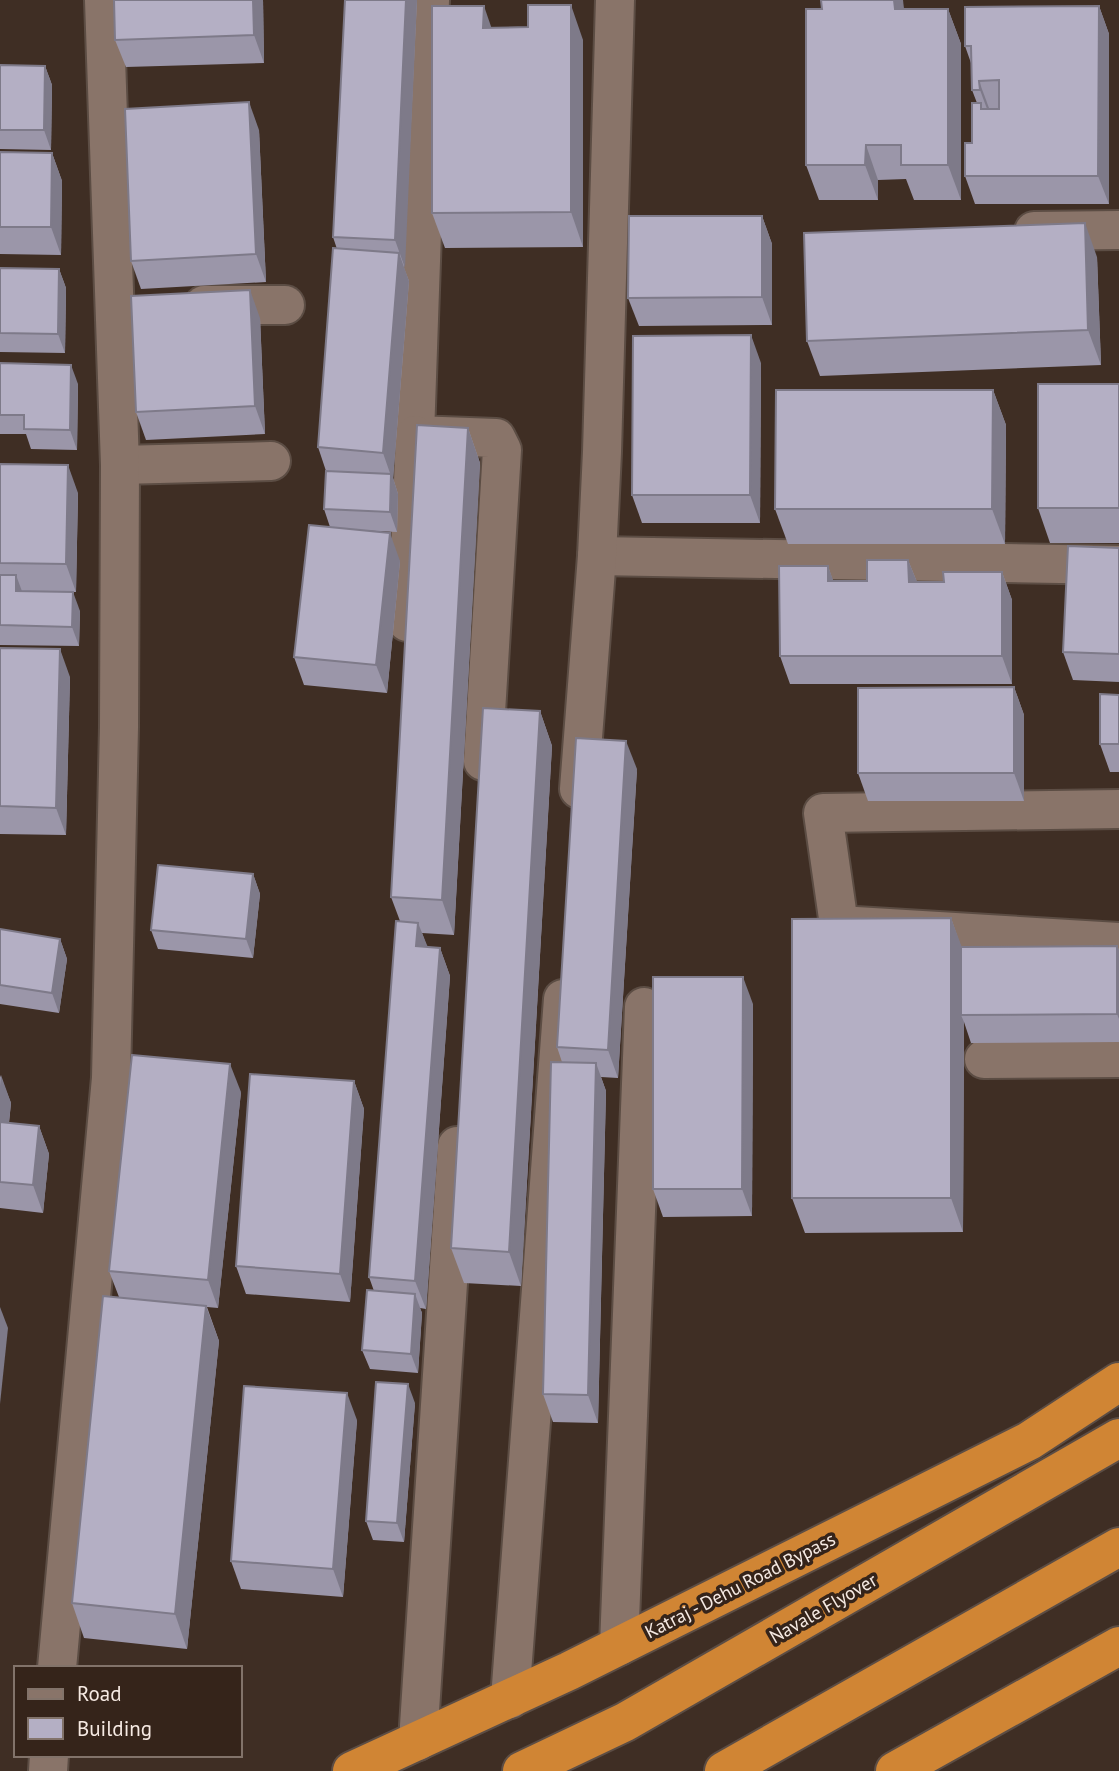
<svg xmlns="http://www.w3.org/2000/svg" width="1119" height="1771" font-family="'PT Sans',sans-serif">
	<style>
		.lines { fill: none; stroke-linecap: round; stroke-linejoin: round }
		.minor-casing { stroke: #5c4d44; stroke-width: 42 }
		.highway-casing { stroke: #5c4d44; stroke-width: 42 }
		.minor { stroke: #897469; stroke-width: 38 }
		.highway { stroke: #d08534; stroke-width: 38 }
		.wall { fill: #9b96a9 }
		.shaded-wall { fill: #7e7a89 }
		.building { fill: #b4afc4; stroke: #7e7a89; stroke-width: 2 }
		.labels { text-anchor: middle; stroke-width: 7; stroke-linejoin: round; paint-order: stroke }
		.street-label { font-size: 19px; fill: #f6eae3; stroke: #35241a }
	</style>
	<rect width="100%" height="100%" fill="#3f2e24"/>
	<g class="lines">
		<defs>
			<g id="minor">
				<polyline points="430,0 415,435 496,438 502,450 483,761"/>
				<polyline points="1034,231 1119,230"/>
				<polyline points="204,305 285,305"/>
				<polyline points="120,465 271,461"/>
				<polyline points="597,556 1119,565"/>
				<polyline points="407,622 415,435"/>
				<polyline points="579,789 597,556 602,452 615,0"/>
				<polyline points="1119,809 823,813 839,925 1119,942"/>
				<polyline points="984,1059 1119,1058"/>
				<polyline points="619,1646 644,1007"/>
				<polyline points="57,1668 111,1078 119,727 120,465 104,0"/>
				<polyline points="510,1699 563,999"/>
				<polyline points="418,1741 457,1146"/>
				<polyline points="48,1771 49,1755"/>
			</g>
			<g id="highway">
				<polyline points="352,1771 569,1671 1029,1441 1119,1382"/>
				<polyline points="522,1771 625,1722 1119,1438"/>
				<polyline points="724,1771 1119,1547"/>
				<polyline points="895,1771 1119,1646"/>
			</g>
		</defs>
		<!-- minor casing -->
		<use href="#minor" class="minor-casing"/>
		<!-- highway casing -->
		<use href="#highway" class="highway-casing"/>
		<!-- minor -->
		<use href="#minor" class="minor"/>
		<!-- highway -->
		<use href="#highway" class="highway"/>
	</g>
	<!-- wall -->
	<g class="wall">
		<polygon points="114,0 263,0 264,63 126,67 115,40"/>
		<polygon points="345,0 417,0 404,268 409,281 393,478 398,494 397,532 356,530 400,561 387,693 304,685 294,657 330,527 324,509 326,471 318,447 337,249 333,237"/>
		<polygon points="1099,6 1109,34 1109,204 975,204 965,176 972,143 977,103 972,90 971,63 965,46"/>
		<polygon points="904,9 948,9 961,44 961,200 914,200 906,179 878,180 878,200 819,200 806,165"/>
		<polygon points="491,27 528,27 583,40 583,247 445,248 432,213"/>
		<polygon points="0,65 45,66 52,85 51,150 0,149"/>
		<polygon points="259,130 266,282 141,289 131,261"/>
		<polygon points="0,152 52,153 62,181 61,255 0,254"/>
		<polygon points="762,216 772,244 772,325 639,326 628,298"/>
		<polygon points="1097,257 1101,365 820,376 807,341"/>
		<polygon points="0,268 59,269 66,288 65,353 0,352"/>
		<polygon points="260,318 265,434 146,440 136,412"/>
		<polygon points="0,363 78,384 77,450 31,449 26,434 0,434"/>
		<polygon points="761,363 760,523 642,523 632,495"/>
		<polygon points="1119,384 1119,543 1050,543 1038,508"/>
		<polygon points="993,390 1006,425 1005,544 788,544 775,509"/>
		<polygon points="468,428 480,463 454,935 422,933 427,947 440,948 450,976 426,1309 420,1308 422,1313 418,1373 370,1369 362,1350 374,1291 369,1277 400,921 391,897"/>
		<polygon points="0,464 78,493 76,592 22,591 80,611 79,646 0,645"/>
		<polygon points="1119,548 1119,682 1073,680 1063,652"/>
		<polygon points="908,560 917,582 944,582 1002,572 1012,600 1012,684 790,684 780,656 828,566 833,581 867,581"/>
		<polygon points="0,648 70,677 66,835 0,834"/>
		<polygon points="1014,687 1024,715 1024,801 868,801 858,773"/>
		<polygon points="1119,695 1119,772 1110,772 1100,744"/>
		<polygon points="540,711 552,746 521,1286 464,1283 451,1248"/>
		<polygon points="637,769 618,1078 601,1077 606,1091 598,1423 553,1422 543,1394 562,1062 557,1047"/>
		<polygon points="253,874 260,894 253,958 158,949 151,930"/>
		<polygon points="951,918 961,947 1117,946 1119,950 1119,1042 971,1043 964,1022 963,1232 805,1233 792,1198"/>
		<polygon points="0,929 60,939 67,959 59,1013 0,1004"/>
		<polygon points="753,1004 752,1216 663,1217 653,1189"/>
		<polygon points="0,1075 11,1103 9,1123 39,1126 49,1154 43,1213 0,1208"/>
		<polygon points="354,1081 364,1109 350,1302 246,1294 236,1266"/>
		<polygon points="241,1092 218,1308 207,1307 219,1341 187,1649 84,1638 72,1603 119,1297 109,1271"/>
		<polygon points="415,1403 404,1542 373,1540 366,1521"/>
		<polygon points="357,1420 343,1597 241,1589 231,1561"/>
	</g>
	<!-- shaded-wall -->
	<g class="shaded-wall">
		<polygon points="253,0 263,0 264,63 254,35"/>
		<polygon points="406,0 417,0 405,268 395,240"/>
		<polygon points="894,0 903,0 908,44 895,9"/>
		<polygon points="571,5 583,40 583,247 571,212"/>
		<polygon points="484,6 496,41 483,28"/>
		<polygon points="1099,6 1109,34 1109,204 1098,176"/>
		<polygon points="948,9 961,44 961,200 948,165"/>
		<polygon points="45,66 52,85 51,150 44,130"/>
		<polygon points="979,81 989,108 990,117 980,90"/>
		<polygon points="249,102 259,130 266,282 256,254"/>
		<polygon points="866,145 878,180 878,200 865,165"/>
		<polygon points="52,153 62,181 61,255 51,227"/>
		<polygon points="762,216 772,244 772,325 762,297"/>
		<polygon points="1085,223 1097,257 1101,365 1088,330"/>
		<polygon points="399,253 409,281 393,478 398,494 397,532 390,512 391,476 383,453"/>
		<polygon points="59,269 66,288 65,353 58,334"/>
		<polygon points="250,290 260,318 265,434 255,406"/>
		<polygon points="751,335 761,363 760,523 750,495"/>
		<polygon points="71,365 78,384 77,450 70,430"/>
		<polygon points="993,390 1006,425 1005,544 992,509"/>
		<polygon points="468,428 480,463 454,935 442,900"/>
		<polygon points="68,465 78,493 76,592 66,564"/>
		<polygon points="390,533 400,561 387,693 376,665"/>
		<polygon points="908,560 919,587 909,582"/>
		<polygon points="828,566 838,594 828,581"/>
		<polygon points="1002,572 1012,600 1012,684 1002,656"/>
		<polygon points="16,575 23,594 16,591"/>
		<polygon points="73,592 80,611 79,646 72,627"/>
		<polygon points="60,649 70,677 66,835 56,808"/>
		<polygon points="1014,687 1024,715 1024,801 1014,773"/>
		<polygon points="540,711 552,746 521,1286 509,1252"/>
		<polygon points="626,741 637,769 618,1078 608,1050"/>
		<polygon points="253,874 260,894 253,958 246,939"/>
		<polygon points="951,918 964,953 961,1015 964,1022 963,1232 951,1198"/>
		<polygon points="418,923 429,950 416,946"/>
		<polygon points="60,939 67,959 59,1013 52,993"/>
		<polygon points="1117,946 1119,950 1119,1019 1117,1014"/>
		<polygon points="440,948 450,976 426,1309 415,1281"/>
		<polygon points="743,977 753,1004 752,1216 742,1189"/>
		<polygon points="596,1063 606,1091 598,1423 588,1395"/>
		<polygon points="230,1064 241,1092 218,1308 208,1280"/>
		<polygon points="1,1075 11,1103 6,1149 0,1133 0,1086"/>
		<polygon points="354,1081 364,1109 350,1302 340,1274"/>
		<polygon points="39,1126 49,1154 43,1213 33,1185"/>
		<polygon points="415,1294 422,1313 418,1373 411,1354"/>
		<polygon points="206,1306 219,1341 187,1649 175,1614"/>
		<polygon points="0,1307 8,1328 0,1404"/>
		<polygon points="408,1384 415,1403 404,1542 397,1523"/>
		<polygon points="347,1393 357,1420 343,1597 333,1569"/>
	</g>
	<!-- building -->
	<g class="building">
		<polygon points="114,0 253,0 254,35 115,40"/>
		<polygon points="345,0 406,0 395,240 333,237"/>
		<polygon points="821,0 894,0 895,9 948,9 948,165 901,165 901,145 866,145 865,165 806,165 806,9 822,9"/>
		<polygon points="528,5 571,5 571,212 432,213 432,6 484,6 483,28 528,27"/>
		<polygon points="1099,6 1098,176 965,176 965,143 972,143 972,103 981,103 981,109 999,109 999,80 979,81 980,90 972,90 971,46 965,46 965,7"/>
		<polygon points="0,65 45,66 44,130 0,130"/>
		<polygon points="249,102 256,254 131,261 125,109"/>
		<polygon points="0,152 52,153 51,227 0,227"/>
		<polygon points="629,216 762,216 762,297 628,298"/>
		<polygon points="1085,223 1088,330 807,341 804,233"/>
		<polygon points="333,248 399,253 383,453 318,447"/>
		<polygon points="0,268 59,269 58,334 0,333"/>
		<polygon points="250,290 255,406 136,412 131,296"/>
		<polygon points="751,335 750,495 632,495 633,336"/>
		<polygon points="0,363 71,365 70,430 24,429 24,415 0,415"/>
		<rect x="1038" y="384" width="81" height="124"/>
		<polygon points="776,390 993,390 992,509 775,509"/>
		<polygon points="417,425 468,428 442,900 391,897"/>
		<polygon points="0,464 68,465 66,564 0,563"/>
		<polygon points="326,471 391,474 390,512 324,509"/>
		<polygon points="309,525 390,533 376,665 294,657"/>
		<polygon points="1068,546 1119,548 1119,654 1063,652"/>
		<polygon points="867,560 908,560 909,582 944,582 943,572 1002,572 1002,656 780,656 779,566 828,566 828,581 867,581"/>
		<polygon points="0,575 16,575 16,591 73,592 72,627 0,625"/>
		<polygon points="0,648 60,649 56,808 0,806"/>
		<polygon points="1014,687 1014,773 858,773 858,688"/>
		<polygon points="1100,694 1119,695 1119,744 1100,744"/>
		<polygon points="483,708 540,711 509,1252 451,1248"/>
		<polygon points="576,738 626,741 608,1050 557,1047"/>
		<polygon points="158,865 253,874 246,939 151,930"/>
		<polygon points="951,918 951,1198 792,1198 792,919"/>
		<polygon points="396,921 418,923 416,946 440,948 415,1281 369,1277"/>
		<polygon points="0,929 60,939 52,993 0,985"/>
		<polygon points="1117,946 1117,1014 961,1015 961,947"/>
		<polygon points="653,977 743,977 742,1189 653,1189"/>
		<polygon points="132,1055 230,1064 208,1280 109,1271"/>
		<polygon points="551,1062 596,1063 588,1395 543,1394"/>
		<polygon points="250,1074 354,1081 340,1274 236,1266"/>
		<polygon points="0,1122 39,1126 33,1185 0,1182"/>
		<polygon points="367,1290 415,1294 411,1354 362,1350"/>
		<polygon points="103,1296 206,1306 175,1614 72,1603"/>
		<polygon points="376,1382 408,1384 397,1523 366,1521"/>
		<polygon points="244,1386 347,1393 333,1569 231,1561"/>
	</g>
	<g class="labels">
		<!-- street labels -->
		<g class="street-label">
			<text transform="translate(740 1585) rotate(-27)" y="7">Katraj - Dehu Road Bypass</text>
			<text transform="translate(823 1608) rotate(-30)" y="7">Navale Flyover</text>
		</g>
	</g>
	<!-- legend -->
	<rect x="14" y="1666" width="228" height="91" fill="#35241a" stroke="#82736a" stroke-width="2"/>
	<rect x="28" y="1689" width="35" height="10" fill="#897469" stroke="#82736a" stroke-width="2"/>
	<text x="77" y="1701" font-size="21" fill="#f6eae3">Road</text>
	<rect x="28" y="1718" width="35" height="21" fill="#b4afc4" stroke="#82736a" stroke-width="2"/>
	<text x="77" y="1736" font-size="21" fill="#f6eae3">Building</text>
</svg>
